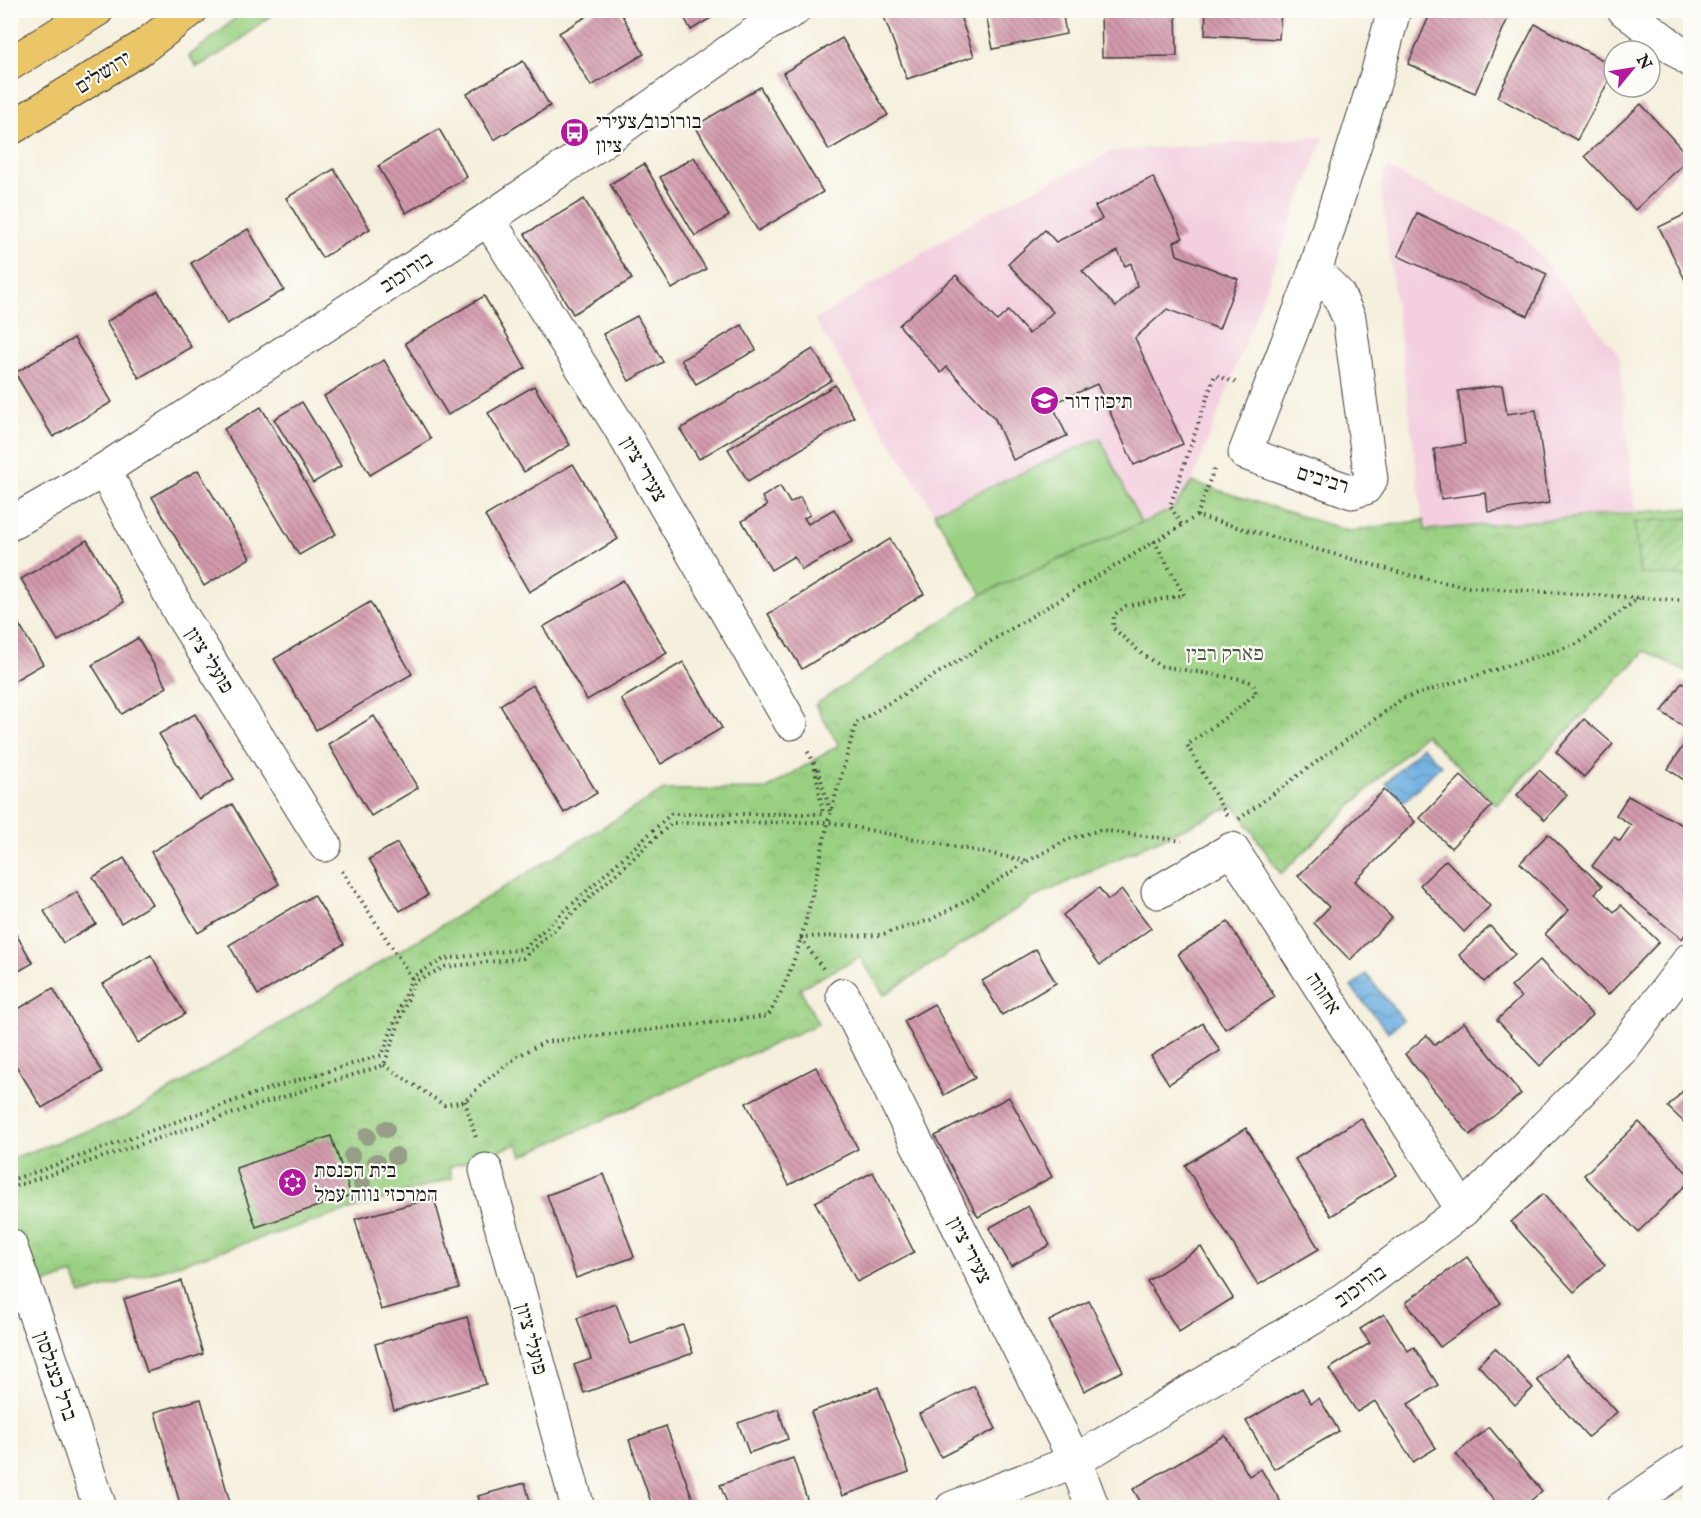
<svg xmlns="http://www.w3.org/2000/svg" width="1701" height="1518" font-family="'IM FELL English','Frank Ruhl Libre',serif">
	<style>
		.built { fill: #f3cfdf }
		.grass { fill: #9ad082; stroke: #5b764f; stroke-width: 1.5 }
		.park { fill: url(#park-crowns); stroke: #5b764f; stroke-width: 1.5 }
		.garden { fill: url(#garden-furrows); stroke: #5b764f; stroke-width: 1.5 }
		.water { fill: url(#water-waves); stroke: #44657e; stroke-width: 1.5 }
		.building { fill: url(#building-back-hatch); fill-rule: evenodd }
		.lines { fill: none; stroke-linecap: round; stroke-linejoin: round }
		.minor-casing { stroke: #3d3c39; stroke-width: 35 }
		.major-casing { stroke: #3d3c39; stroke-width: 35 }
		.path { stroke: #3d3c39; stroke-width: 4; stroke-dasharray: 1.5 4.5; stroke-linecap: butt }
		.minor { stroke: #fff; stroke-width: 33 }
		.major { stroke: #eac669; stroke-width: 33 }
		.tree { fill: #969e87 }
		.labels { text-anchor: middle; stroke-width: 4.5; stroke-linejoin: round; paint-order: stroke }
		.street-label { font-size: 21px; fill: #1c1c1c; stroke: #fdfcf7 }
		.poi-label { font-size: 21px; fill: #1c1c1c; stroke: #fdfcf7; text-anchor: start }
		.park-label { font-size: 21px; fill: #485b40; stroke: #fdfcf7 }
	</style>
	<defs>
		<pattern id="park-crowns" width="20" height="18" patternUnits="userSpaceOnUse" patternTransform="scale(1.5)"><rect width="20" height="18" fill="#9ad082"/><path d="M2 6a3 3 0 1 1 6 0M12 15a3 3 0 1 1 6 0" fill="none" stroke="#84b270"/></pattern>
		<pattern id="garden-furrows" width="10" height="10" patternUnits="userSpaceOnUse" patternTransform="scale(1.5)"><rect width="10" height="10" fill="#9ad082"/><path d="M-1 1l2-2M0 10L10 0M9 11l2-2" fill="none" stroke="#84b270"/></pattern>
		<pattern id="water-waves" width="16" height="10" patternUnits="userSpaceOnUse" patternTransform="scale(1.5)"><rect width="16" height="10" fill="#6caee0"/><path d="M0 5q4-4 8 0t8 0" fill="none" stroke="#588db5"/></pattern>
		<pattern id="building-back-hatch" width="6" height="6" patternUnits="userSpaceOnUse" patternTransform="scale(1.5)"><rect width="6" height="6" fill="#d39aad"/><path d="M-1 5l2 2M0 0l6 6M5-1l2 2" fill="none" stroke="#aa7d8c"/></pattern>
	</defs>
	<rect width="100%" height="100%" fill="#fdfcf7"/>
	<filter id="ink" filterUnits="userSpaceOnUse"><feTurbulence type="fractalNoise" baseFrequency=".0167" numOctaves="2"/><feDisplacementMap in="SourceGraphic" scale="12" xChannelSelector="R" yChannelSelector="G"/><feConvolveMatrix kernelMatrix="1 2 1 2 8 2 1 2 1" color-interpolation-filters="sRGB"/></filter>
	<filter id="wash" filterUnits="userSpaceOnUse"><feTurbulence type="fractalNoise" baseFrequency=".008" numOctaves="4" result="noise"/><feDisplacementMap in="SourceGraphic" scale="24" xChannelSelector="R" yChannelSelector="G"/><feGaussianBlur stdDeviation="1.35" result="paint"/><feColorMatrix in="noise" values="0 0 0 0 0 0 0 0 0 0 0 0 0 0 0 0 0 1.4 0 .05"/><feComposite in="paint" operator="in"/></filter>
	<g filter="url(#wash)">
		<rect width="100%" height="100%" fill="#f5efdd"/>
		<!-- built -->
		<g class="built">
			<polygon points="1324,137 1192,482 1173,509 982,594 934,512 815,320 983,215 1113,151"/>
			<polygon points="1387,169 1520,231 1619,355 1635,512 1424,530 1381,187"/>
		</g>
		<!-- grass -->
		<g class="grass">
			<polygon points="243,10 276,11 233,46 197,67 189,56 222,30"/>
			<polygon points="1100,438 1141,523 982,594 934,512"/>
		</g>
		<!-- park -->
		<polygon class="park" points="1192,482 1349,531 1424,520 1425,530 1690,508 1690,673 1645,651 1496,805 1425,734 1281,874 1234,805 1035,897 884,995 860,957 800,988 818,1024 522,1156 518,1144 449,1167 452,1178 81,1295 73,1274 11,1295 10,1159 126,1117 664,790 767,789 839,745 815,705 982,594 1173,509"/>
		<!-- garden -->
		<polygon class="garden" points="1690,518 1690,576 1640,574 1634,522"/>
		<!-- water -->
		<g class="water">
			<polygon points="1422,746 1441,765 1404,802 1386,783"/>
			<polygon points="1366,974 1403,1020 1388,1032 1351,987"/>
		</g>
		<g id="blocks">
			<!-- building -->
			<g class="building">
				<polygon points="597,10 619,10 644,54 591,86 559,33"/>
				<polygon points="680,10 724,10 691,30"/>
				<polygon points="893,10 958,10 974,56 907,79 883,14"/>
				<polygon points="985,10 1062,10 1066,34 993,49"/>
				<polygon points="1101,10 1176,10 1177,56 1102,57"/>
				<polygon points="1206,10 1281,10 1279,39 1205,35"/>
				<polygon points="1432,10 1490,10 1508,18 1475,93 1408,64"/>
				<polygon points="1535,24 1614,66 1614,71 1577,140 1497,97"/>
				<polygon points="842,38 888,115 829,150 783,73"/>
				<polygon points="523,61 550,106 494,140 467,94"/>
				<polygon points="760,87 823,192 758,231 695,126"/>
				<polygon points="1641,104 1690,158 1635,210 1585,156"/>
				<polygon points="439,129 467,177 406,213 378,166"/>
				<polygon points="694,157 729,216 695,236 660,177"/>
				<polygon points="644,164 706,269 672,289 610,184"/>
				<polygon points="334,169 370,229 322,258 286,198"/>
				<path d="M1153 177 1183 238 1174 242 1177 255 1238 279 1219 329 1167 309 1135 338 1183 444 1134 465 1097 384 1052 404 1067 436 1013 460 995 419 947 367 941 373 899 325 956 275 997 321 1008 311 1029 334 1053 312 1008 264 1045 230 1056 242 1102 219 1095 206ZM1118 251 1125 266 1131 263 1137 286 1116 307 1082 271Z"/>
				<polygon points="584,199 632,279 573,314 525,234"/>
				<polygon points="1690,212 1690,290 1659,227"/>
				<polygon points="1417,213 1547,274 1528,316 1398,256"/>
				<polygon points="248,229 284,290 227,324 191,263"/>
				<polygon points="158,291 191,347 139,378 106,322"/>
				<polygon points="484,296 526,368 448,415 405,343"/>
				<polygon points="637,316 663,362 629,381 603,334"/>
				<polygon points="742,325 756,350 696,384 681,360"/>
				<polygon points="74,338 112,402 53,437 15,373"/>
				<polygon points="813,349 832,380 699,459 680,429"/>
				<polygon points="384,360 431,439 370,475 324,396"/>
				<polygon points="835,385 854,417 748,481 728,449"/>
				<polygon points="1502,385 1507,414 1536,410 1549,503 1488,512 1486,493 1441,499 1434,449 1465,444 1458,391"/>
				<polygon points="534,386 570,445 524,472 488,413"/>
				<polygon points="302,402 341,466 313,483 274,419"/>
				<polygon points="261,407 336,534 299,555 224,429"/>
				<polygon points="573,464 618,539 529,592 485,516"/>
				<polygon points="198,470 250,558 204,586 152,497"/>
				<polygon points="780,486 790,503 800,497 810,515 804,518 808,524 834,509 853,541 802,570 794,556 771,570 742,521 767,506 762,497"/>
				<polygon points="890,539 924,594 802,669 768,614"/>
				<polygon points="87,540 124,602 58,641 21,579"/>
				<polygon points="623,580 667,653 587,700 543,627"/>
				<polygon points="370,602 412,674 316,730 274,659"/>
				<polygon points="10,610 43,664 10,683"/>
				<polygon points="138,638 167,687 122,714 92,665"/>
				<polygon points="683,662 722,728 661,764 621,699"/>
				<polygon points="1682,682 1690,688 1690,731 1662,712"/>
				<polygon points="533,685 597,793 564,813 500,705"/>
				<polygon points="195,714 234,779 199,800 159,734"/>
				<polygon points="374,716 418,788 371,816 328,744"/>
				<polygon points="1584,719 1613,744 1584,777 1556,752"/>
				<polygon points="1687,740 1690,742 1690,784 1668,769"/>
				<polygon points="1539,770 1567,795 1545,820 1517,795"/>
				<polygon points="1461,776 1492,806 1451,848 1420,818"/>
				<polygon points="1384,790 1415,822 1355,881 1392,918 1350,960 1314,923 1329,907 1298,876"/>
				<polygon points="1628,796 1690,829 1690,834 1687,839 1690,841 1690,926 1682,939 1592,866 1614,837 1620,841 1631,825 1616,815"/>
				<polygon points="232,804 279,884 198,933 151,852"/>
				<polygon points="1548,834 1602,886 1595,893 1614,912 1621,905 1659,942 1608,995 1545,934 1569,910 1520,863"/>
				<polygon points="397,843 428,895 400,911 369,859"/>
				<polygon points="124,858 152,904 121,923 93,877"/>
				<polygon points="1446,860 1490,906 1464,932 1420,885"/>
				<polygon points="1099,888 1108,900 1122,890 1151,928 1100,965 1063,915"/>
				<polygon points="77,892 96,924 63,943 44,911"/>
				<polygon points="314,895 344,944 258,995 229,945"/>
				<polygon points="1228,922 1275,997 1225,1029 1178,954"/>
				<polygon points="10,924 33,963 10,976"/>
				<polygon points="1490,926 1515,954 1484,982 1459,955"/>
				<polygon points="1036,949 1056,983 1002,1015 982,981"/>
				<polygon points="151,955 185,1014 138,1043 103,984"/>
				<polygon points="1540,960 1592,1015 1540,1066 1497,1020 1521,997 1511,987"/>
				<polygon points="53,988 102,1072 42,1108 10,1056 10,1014"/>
				<polygon points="934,1004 975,1078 944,1095 904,1021"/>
				<polygon points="1464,1022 1521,1094 1470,1135 1405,1054 1427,1035 1435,1045"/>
				<polygon points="1203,1023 1220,1051 1169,1084 1151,1056"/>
				<polygon points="816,1067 858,1149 789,1185 746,1103"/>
				<polygon points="1690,1083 1690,1128 1668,1107"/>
				<polygon points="1009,1097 1052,1177 978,1217 935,1136"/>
				<polygon points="1361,1118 1397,1175 1331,1216 1295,1159"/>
				<polygon points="1639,1122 1690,1176 1690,1181 1638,1232 1584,1175"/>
				<polygon points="1246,1128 1319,1249 1258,1285 1185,1165"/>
				<polygon points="331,1136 351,1195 256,1227 236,1168"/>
				<polygon points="873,1172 914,1252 857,1282 815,1202"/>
				<polygon points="604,1174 634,1257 576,1278 547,1195"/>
				<polygon points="1543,1194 1605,1265 1574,1292 1511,1222"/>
				<polygon points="434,1198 459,1288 381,1310 355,1219"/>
				<polygon points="1028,1206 1050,1245 1011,1266 989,1228"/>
				<polygon points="1201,1247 1233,1298 1179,1332 1147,1281"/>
				<polygon points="1467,1257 1501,1303 1440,1347 1406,1302"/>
				<polygon points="181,1281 203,1354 147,1372 124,1299"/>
				<polygon points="1089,1301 1123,1371 1084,1391 1049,1321"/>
				<polygon points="616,1304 631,1344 683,1325 693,1353 584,1393 574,1365 591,1359 577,1318"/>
				<polygon points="1384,1314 1408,1351 1414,1347 1438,1385 1408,1404 1436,1448 1413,1462 1375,1401 1357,1412 1329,1369 1370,1343 1360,1329"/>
				<polygon points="467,1317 486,1384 394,1410 375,1344"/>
				<polygon points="1495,1348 1533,1388 1515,1405 1478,1365"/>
				<polygon points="1566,1355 1617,1412 1588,1437 1537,1380"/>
				<polygon points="974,1386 996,1429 941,1457 919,1414"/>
				<polygon points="878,1387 909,1472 842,1496 811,1412"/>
				<polygon points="1302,1388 1311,1403 1319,1398 1339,1431 1274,1469 1246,1421"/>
				<polygon points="201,1399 231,1506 225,1508 181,1508 155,1412"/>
				<polygon points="778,1409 788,1439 749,1453 738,1423"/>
				<polygon points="666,1426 696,1508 653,1508 629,1440"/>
				<polygon points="1489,1427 1542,1491 1522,1508 1500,1508 1456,1454"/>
				<polygon points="1225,1435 1249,1476 1261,1469 1282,1504 1277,1508 1213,1508 1210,1502 1200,1508 1144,1508 1133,1489"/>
				<polygon points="793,1458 810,1508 729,1508 720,1485"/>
				<polygon points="525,1483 532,1508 481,1508 478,1496"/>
			</g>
		</g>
	</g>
	<g filter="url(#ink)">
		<use href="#blocks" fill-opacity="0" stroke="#3d3c39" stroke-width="1.5"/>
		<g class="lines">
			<defs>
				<g id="minor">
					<polyline points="1624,10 1690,60"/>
					<polyline points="488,219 619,426 791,723"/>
					<polyline points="1315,271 1338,294 1349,318 1371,479 1365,488 1352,492 1245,453 1315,271 1378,71 1394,10"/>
					<polyline points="104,470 180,613 325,845"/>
					<polyline points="10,524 104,470 488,219 590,150 768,24 794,10"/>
					<polyline points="1158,892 1232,849 1463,1210"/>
					<polyline points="843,995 1075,1461 1093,1508"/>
					<polyline points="486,1170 578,1508"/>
					<polyline points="10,1245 47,1348 100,1508"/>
					<polyline points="952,1508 1075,1461 1344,1299 1463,1210 1623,1048 1690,959"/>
					<polyline points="1622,1508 1690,1462"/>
				</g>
				<g id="major">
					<polyline points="10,64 97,10"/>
					<polyline points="10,129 143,47 191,10"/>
				</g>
			</defs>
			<!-- minor casing -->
			<use href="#minor" class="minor-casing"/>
			<!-- major casing -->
			<use href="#major" class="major-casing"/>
			<!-- path -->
			<g class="path">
				<polyline points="1197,516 1215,466"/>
				<polyline points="1181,524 1170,506 1215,375 1237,383"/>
				<polyline points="1154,541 1184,595 1126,606 1114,615 1113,628 1143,655 1160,666 1241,679 1253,683 1256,693 1240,707 1187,745 1228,818"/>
				<polyline points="818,769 830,811"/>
				<polyline points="1239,819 1402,699 1577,644 1639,598"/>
				<polyline points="342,871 412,978"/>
				<polyline points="800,937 880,935 930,920 970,899 1028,861 1069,839 1100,830 1182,841"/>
				<polyline points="801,938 824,970"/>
				<path d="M384 1065 444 1105 465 1101 485 1081 520 1055 545 1042 768 1016C803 959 813 887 828 822L1028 861"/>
				<polyline points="465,1101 477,1141"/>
				<polyline points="10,1180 36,1172 262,1091 382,1055 412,977 444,959 523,949 671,814 823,814 814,762 806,749"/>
				<polyline points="10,1188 267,1102 384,1065 414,982 445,967 523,958 672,823 828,822 856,723 1197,516 1409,575 1467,587 1690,601"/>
			</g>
			<!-- minor -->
			<use href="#minor" class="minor"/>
			<!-- major -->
			<use href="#major" class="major"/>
		</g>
		<!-- trees -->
		<g class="tree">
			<circle cx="386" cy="1129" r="9"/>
			<circle cx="367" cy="1136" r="9"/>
			<circle cx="352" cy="1156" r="9"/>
			<circle cx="396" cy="1156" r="9"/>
			<circle cx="376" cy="1162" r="9"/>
			<circle cx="362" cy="1184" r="9"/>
		</g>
	</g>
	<!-- icons -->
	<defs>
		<symbol id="bus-disc" viewBox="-11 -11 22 22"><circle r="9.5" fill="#b5179e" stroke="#fdfcf7"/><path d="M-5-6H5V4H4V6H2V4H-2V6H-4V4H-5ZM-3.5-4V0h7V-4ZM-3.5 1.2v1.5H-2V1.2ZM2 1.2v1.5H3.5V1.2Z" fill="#fff"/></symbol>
		<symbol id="school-disc" viewBox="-11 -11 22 22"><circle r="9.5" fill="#b5179e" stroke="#fdfcf7"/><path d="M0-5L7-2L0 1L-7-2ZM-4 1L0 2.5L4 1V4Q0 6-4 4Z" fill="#fff"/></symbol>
		<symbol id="synagogue-disc" viewBox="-11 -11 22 22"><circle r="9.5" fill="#b5179e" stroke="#fdfcf7"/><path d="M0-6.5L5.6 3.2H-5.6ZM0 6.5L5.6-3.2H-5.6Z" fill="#fff"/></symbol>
	</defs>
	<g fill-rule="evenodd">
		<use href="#bus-disc" x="558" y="116" width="33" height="33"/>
		<use href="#school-disc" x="1028" y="384" width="33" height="33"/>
		<use href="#synagogue-disc" x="276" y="1166" width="33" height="33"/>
	</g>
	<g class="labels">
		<!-- street labels -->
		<g class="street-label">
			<text transform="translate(103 72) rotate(-32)" y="7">ירושלים</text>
			<text transform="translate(406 272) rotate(-33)" y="7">בורוכוב</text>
			<text transform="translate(644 469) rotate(60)" y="7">צעירי ציון</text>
			<text transform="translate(1323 479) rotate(17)" y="7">רביבים</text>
			<text transform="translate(210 660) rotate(58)" y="7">פועלי ציון</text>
			<text transform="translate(1324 993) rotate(57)" y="7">אחווה</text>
			<text transform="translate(970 1250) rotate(63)" y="7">צעירי ציון</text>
			<text transform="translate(1360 1286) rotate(-35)" y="7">בורוכוב</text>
			<text transform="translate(532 1339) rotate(75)" y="7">פועלי ציון</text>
			<text transform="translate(56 1376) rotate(71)" y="7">ברל כצנלסון</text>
		</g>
		<!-- poi labels -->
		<g class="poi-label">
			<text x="596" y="128">בורוכוב/צעירי<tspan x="596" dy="24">ציון</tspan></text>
			<text x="1065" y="408">תיכון דור</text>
			<text x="314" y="1177">בית הכנסת<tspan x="314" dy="24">המרכזי נווה עמל</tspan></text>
		</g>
		<!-- park labels -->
		<g class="park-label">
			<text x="1225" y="660">פארק רבין</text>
		</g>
	</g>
	<!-- margin -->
	<rect width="1701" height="1518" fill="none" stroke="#fdfcf7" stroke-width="36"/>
	<!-- north arrow -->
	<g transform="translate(1632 69) rotate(60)"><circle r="28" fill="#fdfcf7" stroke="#a3a29f" stroke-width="1.5"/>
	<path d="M0-4.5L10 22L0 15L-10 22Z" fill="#b5179e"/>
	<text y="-9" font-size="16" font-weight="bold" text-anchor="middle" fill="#1c1c1c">N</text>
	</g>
</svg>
